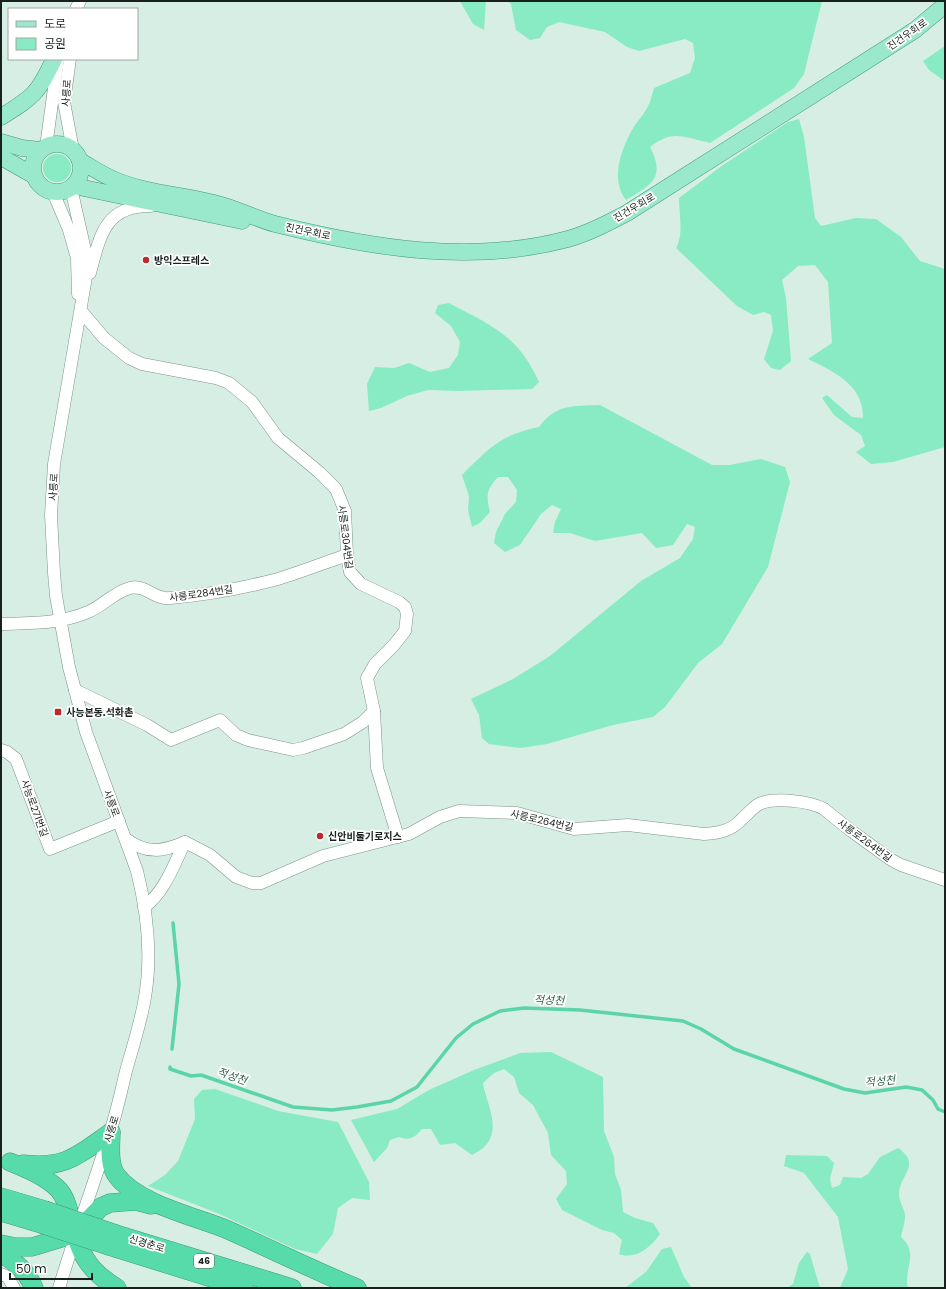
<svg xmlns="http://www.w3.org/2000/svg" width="946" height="1289" font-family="Poppins,'Noto Sans KR',sans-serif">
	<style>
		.green { fill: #88ebc3 }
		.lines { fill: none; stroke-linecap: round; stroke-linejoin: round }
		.stream { stroke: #5bd5a8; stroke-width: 3.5 }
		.minor-casing { stroke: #7d9489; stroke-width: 13 }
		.major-casing { stroke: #429a79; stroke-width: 17 }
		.highway-casing { stroke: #429a79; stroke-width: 19 }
		.minor { stroke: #fff; stroke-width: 12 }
		.major { stroke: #9be9cd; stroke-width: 16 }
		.highway { stroke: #58dbab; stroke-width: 18 }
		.highway-bridge-casing { stroke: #429a79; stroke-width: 19; stroke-linecap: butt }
		.highway-bridge { stroke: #58dbab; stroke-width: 18 }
		.poi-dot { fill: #ba2a2e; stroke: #fff; stroke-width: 1.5 }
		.labels { text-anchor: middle; stroke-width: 3.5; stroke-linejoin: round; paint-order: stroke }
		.shield { fill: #fff; stroke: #5d6461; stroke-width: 1 }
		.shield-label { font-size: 9px; font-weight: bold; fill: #18211d }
		.street-label { font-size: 10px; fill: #18211d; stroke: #fff }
		.poi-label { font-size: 10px; font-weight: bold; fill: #18211d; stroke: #fff; text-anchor: start }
		.water-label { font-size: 11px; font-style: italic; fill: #2e604d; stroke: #fff }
	</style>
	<rect width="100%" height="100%" fill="#d6eee3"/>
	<!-- green -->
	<g class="green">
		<polygon points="460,1 486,1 484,30 473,24"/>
		<path d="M507 1H822L804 74 794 88 710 143C684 137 672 129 650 147 666 178 651 185 626 200 610 180 621 150 632 130 637 121 644 115 648 106 651 101 652 94 654 88L690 73 695 58 693 43 685 39 639 51 627 47 605 32 559 22 547 27 540 38 530 40 516 30 511 4Z"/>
		<polygon points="945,46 945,79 943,80 929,70 923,61"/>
		<path d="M799 119 804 137 815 218 821 226 856 218 876 219 901 237 920 261 945 269V447L893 462 871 464 856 452 865 446 861 435 834 415 822 398 827 395 852 417 863 418C864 385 833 371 808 359L832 343 828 282 815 265 798 266 782 280 786 298 791 361 780 370 771 368 764 359 773 331 771 315 764 312 753 315 737 306 676 248C684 234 679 215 679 198L723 165 788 122Z"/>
		<circle cx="57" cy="168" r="14"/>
		<path d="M449 303C492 326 518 335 539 382L532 389 458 391 428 390 407 396 381 408 369 411 367 384 375 367 394 368 409 363 430 372 449 368 458 355 460 342 451 326 435 313 438 305Z"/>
		<path d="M600 405 712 465H729L761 459 785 467 790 482 768 567 722 644 698 663 665 707 653 717 613 725 547 744 521 748 489 744 482 738 479 715 471 699 513 679 550 656 641 581 680 558 693 539 695 527 687 524 673 545 656 548 642 533 595 541 570 533H553L555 522 561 509 552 505 541 514 520 545 505 552 494 543 496 532 505 514 516 502 517 490 508 477H498C486 490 486 495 490 512L480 523 472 527 468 510 469 496 462 475C489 448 500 435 539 427 556 404 573 406 600 405Z"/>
		<path d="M551 1052 603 1077 604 1131 614 1157 615 1174 621 1190 623 1212 635 1218 653 1223 660 1234C651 1247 636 1260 619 1254L622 1240 614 1233 602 1230 562 1210 556 1199 567 1184 566 1171 551 1155 548 1133 533 1105 519 1093 514 1077 504 1069 494 1073 483 1083C486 1103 502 1128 485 1146 482 1150 476 1152 472 1155L455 1143 440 1145 431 1129H422C414 1138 410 1141 399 1137L390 1140 387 1148 374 1162 351 1120 397 1109 429 1090 474 1070 520 1053Z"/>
		<polygon points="215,1089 278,1111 338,1122 369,1182 370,1200 352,1198 338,1208 333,1234 317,1254 295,1249 217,1213 148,1186 165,1175 178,1161 195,1119 194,1099 202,1090"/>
		<path d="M898 1148C923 1165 898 1176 899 1195 899 1202 905 1209 905 1216 905 1223 902 1231 901 1237 920 1254 903 1269 908 1288H840L848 1269 838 1217 804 1173 784 1166 786 1155 827 1156 834 1163 830 1179 832 1188 840 1185 843 1177 861 1178 868 1174 880 1157Z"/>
		<polygon points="671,1247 684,1277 692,1288 625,1288 646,1272 662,1249"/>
		<polygon points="807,1252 810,1254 820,1288 787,1288 793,1284 799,1263"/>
	</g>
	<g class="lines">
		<!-- stream -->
		<g class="stream">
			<polyline points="172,1049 179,984 173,923"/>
			<polyline points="170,1067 170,1069 191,1076 201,1075 293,1107 332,1110 357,1107 391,1101 417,1087 456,1038 473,1024 500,1011 524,1008 580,1010 683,1021 701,1029 734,1049 844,1089 865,1093 906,1087 922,1090 933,1100 938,1109 945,1112"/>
		</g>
		<defs>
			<g id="minor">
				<polyline points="76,9 80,1"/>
				<polyline points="70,59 64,102 73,150"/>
				<polyline points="46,147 58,59"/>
				<polyline points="53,192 69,230 77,258 78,294"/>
				<path d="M90 273C100 236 105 205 151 206"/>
				<polyline points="81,311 104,338 129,358 142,364 216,378 229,383 252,402 278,438 319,472 336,489 345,511 347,555 350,572 361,584 399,602 405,607 407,614 405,631 394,645 375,664 367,678 374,711 377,768 398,837"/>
				<path d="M1 624C30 623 60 624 88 612 103 606 114 592 130 588 145 584 155 600 170 598 206 595 243 588 278 579 301 572 324 563 347 555"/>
				<polyline points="75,690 147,725 171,740 220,720 236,735 248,740 293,750 303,748 344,734 363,722 374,711"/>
				<polyline points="1,750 7,752 16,759 50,849 119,821"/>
				<path d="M126 839C146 854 163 852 185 842"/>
				<path d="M144 907C165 892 174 864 185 842L210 855 236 877 252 883H261L323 856 409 834 440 817 459 811 517 813 574 829 628 825 704 834C718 833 731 831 741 820 747 815 752 808 759 804 774 797 810 801 824 809L850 830 890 859 901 865 945 880"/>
				<polyline points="1,1274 8,1277 14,1288"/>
				<path d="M59 1288C75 1235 94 1184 110 1132 117 1112 121 1091 126 1071 133 1046 141 1022 145 997 152 956 147 911 137 871L86 732 69 667 56 596 54 573 51 515 54 464 87 271 85 250 71 188"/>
			</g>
			<g id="major">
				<path d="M1 117C33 97 38 94 54 59"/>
				<polyline points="1,142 22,148 40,150"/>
				<circle cx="57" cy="168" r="24"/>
				<polyline points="1,157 33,175"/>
				<path d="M80 161C91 167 103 175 115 180 148 194 187 195 221 205 239 210 257 219 275 224 371 248 471 265 568 239 589 233 608 223 627 213L915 30 945 5"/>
				<polyline points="74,186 242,221"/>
			</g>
			<g id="highway">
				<path d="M111 1132C111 1145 108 1165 117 1176 138 1204 197 1217 228 1230 271 1249 313 1270 357 1288"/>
				<path d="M10 1162C27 1169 45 1176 58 1189 66 1197 68 1209 71 1219 80 1253 86 1269 117 1288"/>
				<path d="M23 1164C66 1169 78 1155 111 1132"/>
				<polyline points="1,1197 45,1210"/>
				<polyline points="1,1212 41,1224"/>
				<polyline points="116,1234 292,1288"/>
				<polyline points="1,1244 15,1247 32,1247 75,1234 101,1207 110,1203 136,1201 151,1205"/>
				<polyline points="112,1247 244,1288"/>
				<path d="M1 1253C16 1263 27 1271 34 1288"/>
			</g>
		</defs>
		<!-- minor casing -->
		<use href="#minor" class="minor-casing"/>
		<!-- major casing -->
		<use href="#major" class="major-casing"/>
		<!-- highway casing -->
		<use href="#highway" class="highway-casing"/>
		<!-- minor -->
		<use href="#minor" class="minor"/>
		<!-- major -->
		<use href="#major" class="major"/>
		<!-- highway -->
		<use href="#highway" class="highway"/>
		<defs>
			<g id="highway-bridge">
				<polyline points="45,1210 116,1234"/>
				<polyline points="41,1224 112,1247"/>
			</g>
		</defs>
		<!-- highway-bridge casing -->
		<use href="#highway-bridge" class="highway-bridge-casing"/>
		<!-- highway-bridge -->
		<use href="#highway-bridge" class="highway-bridge"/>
	</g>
	<!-- markers -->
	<g class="poi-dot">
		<circle cx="146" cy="260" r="4"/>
		<rect x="54" y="708" width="8" height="8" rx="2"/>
		<circle cx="320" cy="836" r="4"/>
	</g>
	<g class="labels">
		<!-- shield labels -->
		<rect class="shield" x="194" y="1254" width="20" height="14" rx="3"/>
		<g class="shield-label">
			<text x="204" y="1264">46</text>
		</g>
		<!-- street labels -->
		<g class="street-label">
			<text transform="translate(907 34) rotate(-35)" y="4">진건우회로</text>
			<text transform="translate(66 93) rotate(-86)" y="4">사릉로</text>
			<text transform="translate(634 207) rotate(-31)" y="4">진건우회로</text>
			<text transform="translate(308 231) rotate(12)" y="4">진건우회로</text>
			<text transform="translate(53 487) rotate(-87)" y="4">사릉로</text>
			<text transform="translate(346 537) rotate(83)" y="4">사릉로304번길</text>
			<text transform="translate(201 593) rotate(-8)" y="4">사릉로284번길</text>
			<text transform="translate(112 803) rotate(69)" y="4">사릉로</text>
			<text transform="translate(35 808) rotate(70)" y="4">사능로271번길</text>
			<text transform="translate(542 820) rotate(13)" y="4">사릉로264번길</text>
			<text transform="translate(865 840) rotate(36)" y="4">사릉로264번길</text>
			<text transform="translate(111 1129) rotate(-73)" y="4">사릉로</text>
			<text transform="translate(147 1243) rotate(17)" y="4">신경춘로</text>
		</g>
		<!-- poi labels -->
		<g class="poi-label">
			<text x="154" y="264">방익스프레스</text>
			<text x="66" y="716">사능본동.석화촌</text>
			<text x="328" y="840">신안비둘기로지스</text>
		</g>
		<!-- water labels -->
		<g class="water-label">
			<text transform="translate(549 1000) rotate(2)" y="4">적성천</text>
			<text transform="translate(232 1076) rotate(19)" y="4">적성천</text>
			<text transform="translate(880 1081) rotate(-6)" y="4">적성천</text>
		</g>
	</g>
	<!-- border -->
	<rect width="946" height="1289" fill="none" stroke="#18211d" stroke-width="4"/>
	<!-- legend -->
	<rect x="8" y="8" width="130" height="52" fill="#ffffff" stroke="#a3a6a5"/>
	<rect x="16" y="21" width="20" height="6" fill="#9be9cd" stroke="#a3a6a5"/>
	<text x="44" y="28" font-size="12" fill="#18211d">도로</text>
	<rect x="16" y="38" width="20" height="12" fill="#88ebc3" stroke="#a3a6a5"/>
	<text x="44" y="48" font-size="12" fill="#18211d">공원</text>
	<!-- scale -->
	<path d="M10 1273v6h82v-6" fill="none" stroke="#18211d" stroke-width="2"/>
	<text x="16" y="1273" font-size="12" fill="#18211d" stroke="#ffffff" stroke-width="3" paint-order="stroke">50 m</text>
</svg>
